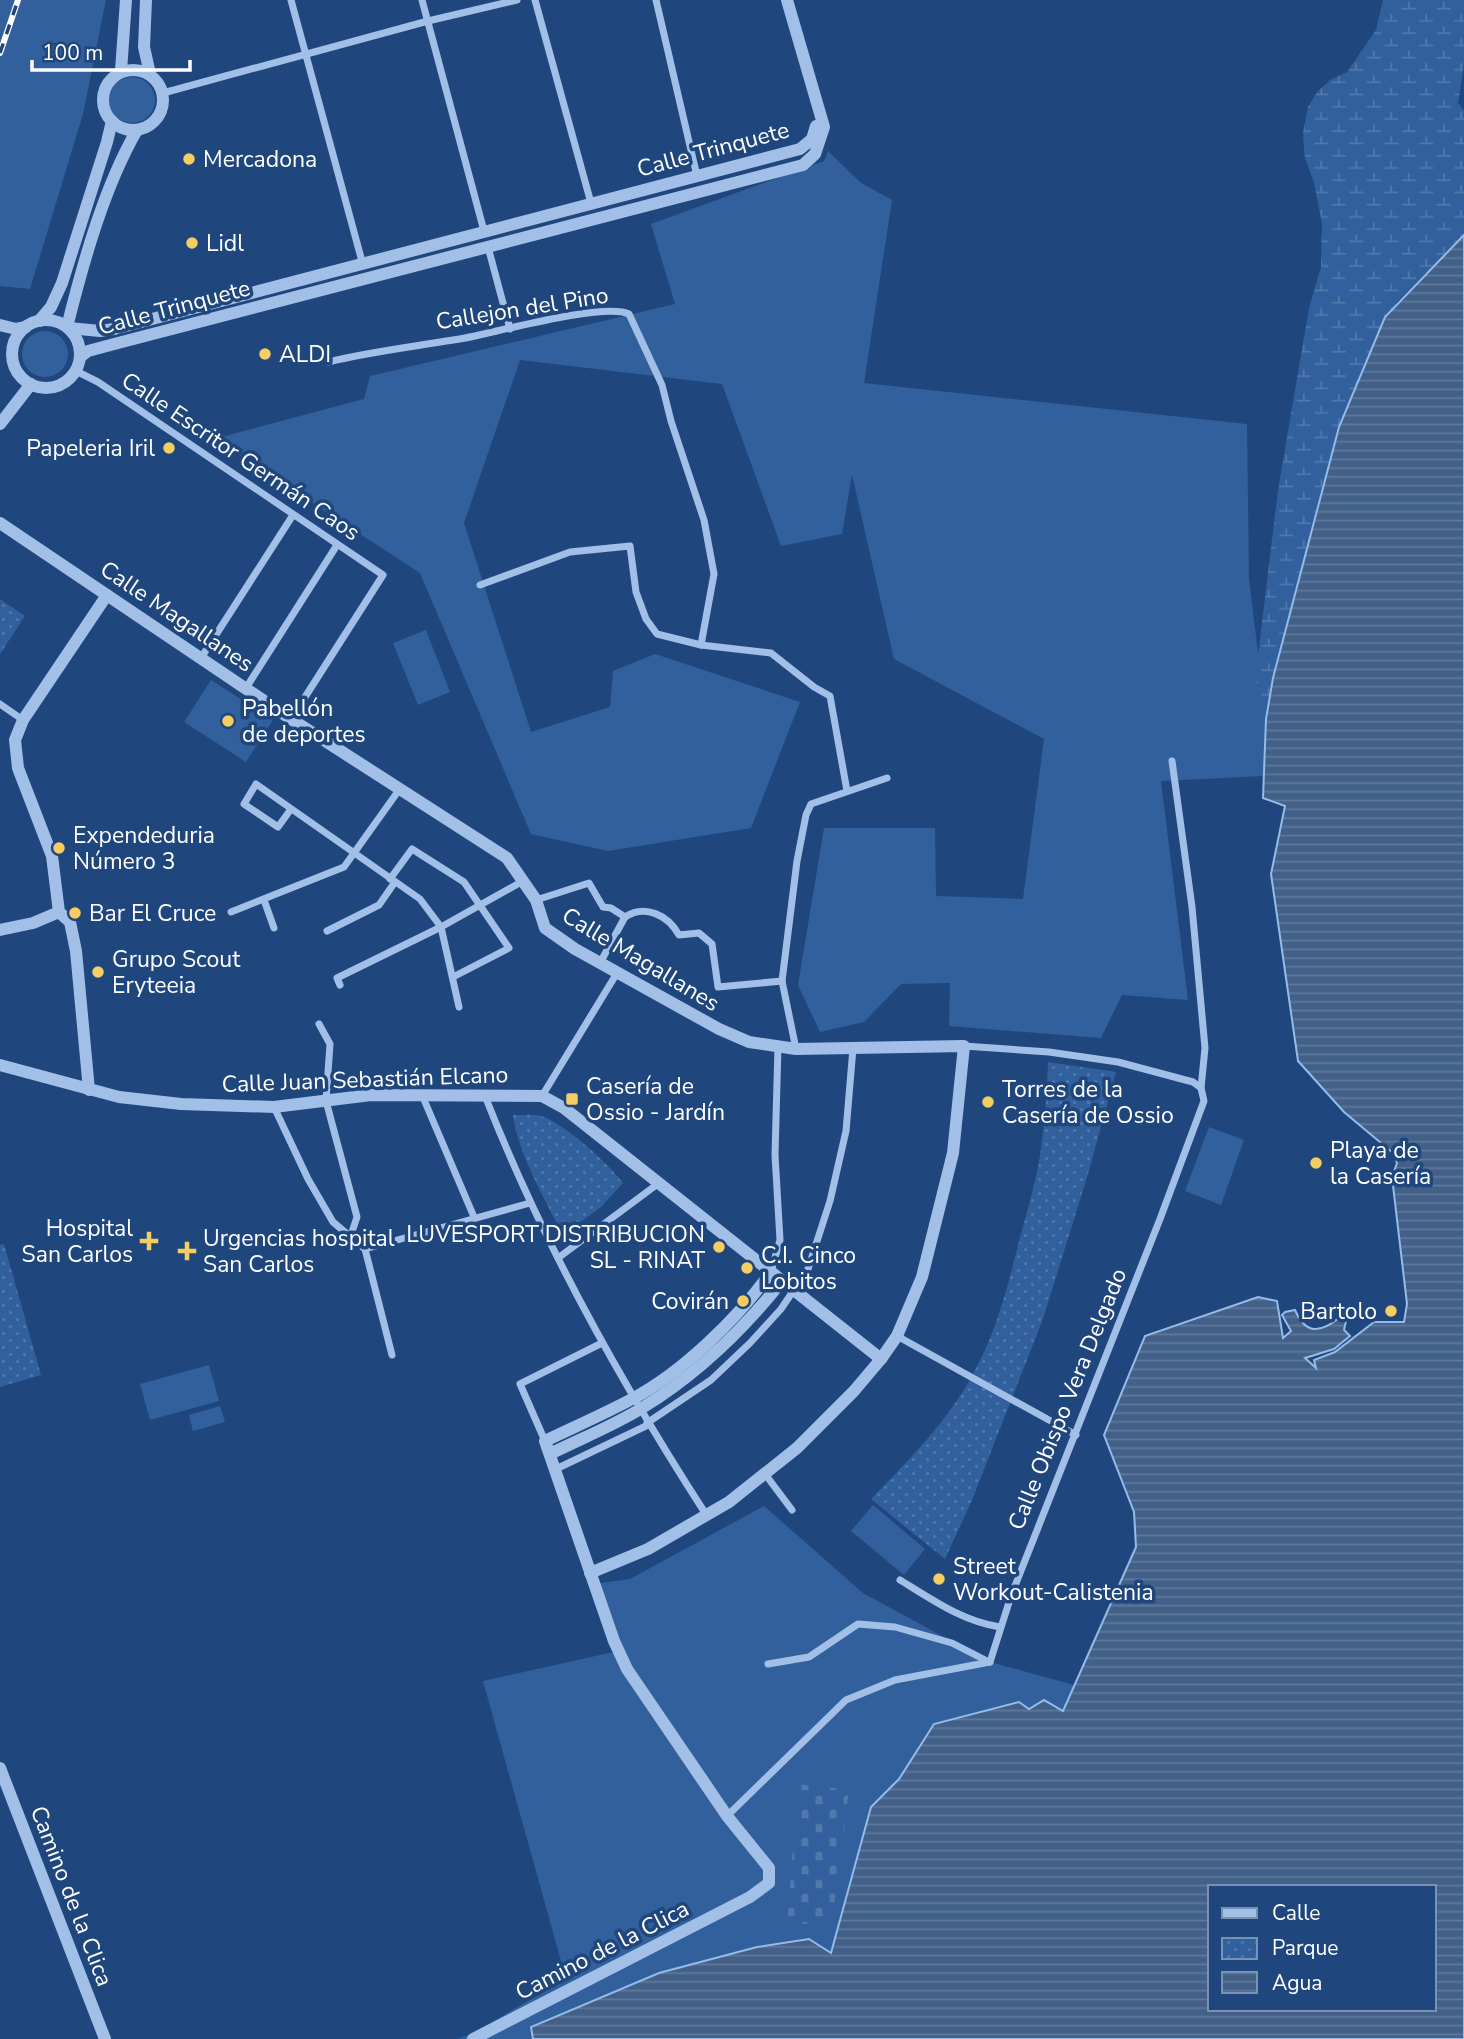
<svg xmlns="http://www.w3.org/2000/svg" width="1464" height="2039" font-family="'Nunito Sans',sans-serif">
	<style>
		.grass { fill: #31609c }
		.wetland { fill: url(#wetland-marsh) }
		.cemetery { fill: url(#cemetery-stones) }
		.park { fill: url(#park-dots) }
		.water { fill: url(#water-rules); stroke: #95bbe9; stroke-width: 2; fill-rule: evenodd }
		.lines { fill: none; stroke-linecap: round; stroke-linejoin: round }
		.minor { stroke: #a2c0e7; stroke-width: 7 }
		.tertiary { stroke: #a2c0e7; stroke-width: 12 }
		.rail-casing { stroke: #fff; stroke-width: 6 }
		.rail { stroke: #1f477e; stroke-width: 3.5; stroke-dasharray: 10; stroke-linecap: butt }
		.poi-dot { fill: #f6cd62; stroke: #1f477e; stroke-width: 2.5 }
		.labels { text-anchor: middle; stroke-width: 7; stroke-linejoin: round; paint-order: stroke }
		.street-label { font-size: 23px; fill: #fff; stroke: #1f477e }
		.poi-label { font-size: 23px; fill: #fff; stroke: #1f477e; text-anchor: start }
	</style>
	<defs>
		<pattern id="wetland-marsh" width="20" height="14" patternUnits="userSpaceOnUse" patternTransform="scale(1.75)"><rect width="20" height="14" fill="#31609c"/><path d="M1 5h8M5 5V1M11 12h8M15 12V8" fill="none" stroke="#5078ab"/></pattern>
		<pattern id="cemetery-stones" width="16" height="16" patternUnits="userSpaceOnUse" patternTransform="scale(1.75)"><rect width="16" height="16" fill="#31609c"/><path d="M2 7V4a2 2 0 0 1 4 0v3zM10 15v-3a2 2 0 0 1 4 0v3z" fill="#5078ab"/></pattern>
		<pattern id="park-dots" width="8" height="8" patternUnits="userSpaceOnUse" patternTransform="scale(1.75)"><rect width="8" height="8" fill="#31609c"/><path d="M2 2h.1M6 6h.1" fill="none" stroke="#5078ab" stroke-width="1.8" stroke-linecap="round"/></pattern>
		<pattern id="water-rules" width="6" height="5" patternUnits="userSpaceOnUse" patternTransform="scale(1.75)"><rect width="6" height="5" fill="#436089"/><path d="M0 2.5h6" fill="none" stroke="#5f789b"/></pattern>
	</defs>
	<rect width="100%" height="100%" fill="#1f477e"/>
	<!-- grass -->
	<g class="grass">
		<polygon points="0,0 106,0 83,114 30,289 0,286"/>
		<circle cx="132" cy="100" r="23"/>
		<polygon points="828,151 861,183 892,200 864,383 1247,424 1249,578 1266,719 1264,776 1161,781 1188,1000 1122,995 1101,1038 949,1026 950,983 901,984 864,1022 820,1032 798,985 824,828 935,828 936,896 1023,899 1044,739 894,659 852,475 842,534 781,546 722,384 520,360 464,523 531,732 610,707 613,671 655,654 800,702 751,828 608,851 531,834 420,573 214,439 364,399 370,376 675,304 651,224 824,161"/>
		<circle cx="45" cy="354" r="23"/>
		<polygon points="426,630 450,692 418,705 393,643"/>
		<polygon points="211,680 273,720 246,762 184,722"/>
		<polygon points="1209,1127 1244,1140 1221,1205 1185,1191"/>
		<polygon points="209,1365 219,1401 150,1420 140,1384"/>
		<polygon points="220,1406 225,1422 193,1431 189,1415"/>
		<polygon points="873,1505 925,1549 904,1575 851,1531"/>
		<polygon points="764,1506 863,1593 990,1662 1074,1685 1062,1712 1029,1709 934,1724 899,1779 871,1807 831,1954 808,1939 757,1947 659,1973 531,2027 533,2039 457,2039 471,2034 566,1979 483,1681 618,1651 594,1584 630,1579"/>
	</g>
	<!-- wetland -->
	<polygon class="wetland" points="1383,0 1464,0 1464,65 1458,103 1464,110 1464,235 1396,303 1273,678 1266,719 1257,697 1256,672 1278,490 1309,308 1321,267 1322,224 1314,182 1305,158 1303,133 1308,107 1317,92 1330,80 1347,72 1376,30"/>
	<!-- cemetery -->
	<polygon class="cemetery" points="798,1784 849,1790 832,1922 787,1925"/>
	<!-- park -->
	<g class="park">
		<polygon points="0,599 25,616 0,654"/>
		<path d="M1048 1062 1116 1072 1088 1174 1043 1319 972 1500 945 1559 871 1499C908 1461 946 1423 972 1376 995 1335 1007 1290 1018 1245 1025 1220 1032 1194 1038 1168 1044 1133 1047 1097 1048 1062Z"/>
		<path d="M513 1115C522 1115 532 1114 541 1116 565 1124 608 1163 623 1183L601 1207 563 1235C546 1202 517 1151 513 1115Z"/>
		<polygon points="4,1244 41,1375 0,1387 0,1245"/>
	</g>
	<!-- water -->
	<path class="water" d="M1464 235V2039H533L531 2027 659 1973 757 1947 809 1939 831 1953 871 1807 899 1779 934 1724 1019 1702 1029 1709 1044 1700 1063 1711 1136 1547 1134 1512 1104 1435 1145 1336 1258 1297 1277 1301 1283 1338 1291 1331 1282 1315 1285 1312 1295 1310C1306 1335 1320 1333 1339 1318L1346 1321 1344 1330 1350 1336 1334 1349 1305 1358 1316 1368 1314 1360 1335 1352 1374 1322H1404L1407 1304 1392 1177 1397 1163 1393 1153 1344 1112 1298 1061 1271 874 1285 806 1263 798 1266 719 1273 678 1339 427 1385 317ZM1210 1887H1434V2009H1210Z"/>
	<g class="lines">
		<!-- minor -->
		<g class="minor">
			<polyline points="291,0 363,265"/>
			<polyline points="422,0 484,231"/>
			<polyline points="535,0 591,203"/>
			<polyline points="656,0 697,176"/>
			<polyline points="163,93 428,21 517,0"/>
			<polyline points="488,247 510,329"/>
			<path d="M328 362C373 351 419 346 465 338 497 332 605 302 629 314L662 385 671 421 704 520 714 574 701 645"/>
			<polyline points="76,371 98,382 383,575 291,719"/>
			<polyline points="480,585 570,552 630,546 636,592 646,619 657,634 701,645 771,653 814,687 830,696 847,791"/>
			<polyline points="201,658 293,515"/>
			<polyline points="246,688 337,545"/>
			<polyline points="0,704 23,720"/>
			<polyline points="1172,761 1192,907 1205,1048 1201,1088"/>
			<polyline points="291,809 278,827 244,804 256,784 420,899 441,927 459,1007"/>
			<polyline points="390,879 412,849 464,882 509,948 453,977"/>
			<polyline points="264,900 274,928"/>
			<polyline points="536,900 589,883 603,907 611,908 625,917"/>
			<polyline points="231,912 344,867 399,790"/>
			<path d="M625 917C645 904 668 915 679 935L699 933 712 944 718 987 782 981"/>
			<polyline points="327,931 379,905 395,882"/>
			<polyline points="600,963 625,917"/>
			<polyline points="340,985 337,978 441,927 523,881"/>
			<polyline points="319,1024 330,1044 326,1101 357,1217 351,1235"/>
			<polyline points="964,1046 1049,1052 1118,1062 1193,1082 1201,1088 1204,1101 1160,1219 1011,1596 990,1662"/>
			<polyline points="796,1049 782,981 797,861 806,815 811,804 887,778"/>
			<polyline points="422,1095 474,1217"/>
			<path d="M485 1096C543 1244 621 1383 707 1516"/>
			<polyline points="542,1096 617,973"/>
			<polyline points="274,1107 308,1179 333,1222 365,1249"/>
			<polyline points="365,1249 530,1203"/>
			<polyline points="365,1249 392,1355"/>
			<polyline points="558,1258 659,1183"/>
			<polyline points="771,1272 780,1240 775,1155 778,1046"/>
			<polyline points="897,1336 1076,1435"/>
			<polyline points="647,1423 711,1380 750,1343 781,1309 808,1269 830,1201 846,1131 853,1048"/>
			<polyline points="545,1441 520,1384 602,1343"/>
			<polyline points="556,1469 648,1425"/>
			<polyline points="765,1474 792,1510"/>
			<path d="M900 1580C933 1600 962 1621 1000 1627"/>
			<polyline points="768,1664 809,1657 858,1624 895,1627 952,1643 989,1662"/>
			<polyline points="727,1816 846,1700 895,1680 990,1662"/>
		</g>
		<!-- tertiary -->
		<g class="tertiary">
			<polyline points="146,0 144,47 150,74"/>
			<circle cx="133" cy="100" r="30"/>
			<polyline points="121,71 126,0"/>
			<circle cx="46" cy="354" r="34"/>
			<polyline points="39,321 51,307 62,283 107,142 112,121"/>
			<polyline points="0,325 16,329 26,327"/>
			<path d="M67 327C83 263 104 187 137 130"/>
			<polyline points="69,328 100,331 114,329 800,149 812,139 816,126"/>
			<polyline points="80,357 88,351 118,343 803,165 815,154 824,127 787,0"/>
			<polyline points="0,424 31,384"/>
			<polyline points="0,523 291,719 507,858 536,900 545,928 575,949 719,1029 749,1042 796,1049 964,1046 953,1153 922,1277 897,1336 881,1359 854,1391 797,1448 729,1502 648,1549 590,1573"/>
			<polyline points="0,930 33,923 59,912"/>
			<polyline points="0,1065 119,1097 181,1104 274,1107 371,1095 542,1096 564,1108 881,1359"/>
			<polyline points="89,1090 76,951 70,922 59,912 52,856 18,768 15,740 23,720 107,595"/>
			<path d="M550 1454C580 1439 613 1426 642 1408 696 1375 742 1331 782 1281"/>
			<polyline points="0,1768 105,2039"/>
			<path d="M473 2039 750 1897 769 1883V1868L727 1816 627 1669 614 1641 545 1441C574 1427 604 1414 632 1399 683 1372 737 1319 771 1272"/>
		</g>
		<defs>
			<polyline id="rail" points="0,53 18,0"/>
		</defs>
		<!-- rail casing -->
		<use href="#rail" class="rail-casing"/>
		<!-- rail -->
		<use href="#rail" class="rail"/>
	</g>
	<!-- markers -->
	<g class="poi-dot">
		<circle cx="189" cy="159" r="7"/>
		<circle cx="192" cy="243" r="7"/>
		<circle cx="265" cy="354" r="7"/>
		<circle cx="169" cy="448" r="7"/>
		<circle cx="228" cy="721" r="7"/>
		<circle cx="59" cy="848" r="7"/>
		<circle cx="75" cy="913" r="7"/>
		<circle cx="98" cy="972" r="7"/>
		<rect x="565" y="1092" width="14" height="14" rx="3.5"/>
		<circle cx="988" cy="1102" r="7"/>
		<circle cx="1316" cy="1163" r="7"/>
		<path d="M145.5 1230.5h7v7h7v7h-7v7h-7v-7h-7v-7h7z"/>
		<circle cx="719" cy="1247" r="7"/>
		<path d="M183.5 1240.5h7v7h7v7h-7v7h-7v-7h-7v-7h7z"/>
		<circle cx="747" cy="1268" r="7"/>
		<circle cx="743" cy="1301" r="7"/>
		<circle cx="1391" cy="1311" r="7"/>
		<circle cx="939" cy="1579" r="7"/>
	</g>
	<g class="labels">
		<!-- street labels -->
		<g class="street-label">
			<text transform="translate(713 149) rotate(-15)" y="8">Calle Trinquete</text>
			<text transform="translate(174 307) rotate(-15)" y="8">Calle Trinquete</text>
			<text transform="translate(522 308) rotate(-9)" y="8">Callejon del Pino</text>
			<text transform="translate(241 456) rotate(34)" y="8">Calle Escritor Germán Caos</text>
			<text transform="translate(177 616) rotate(34)" y="8">Calle Magallanes</text>
			<text transform="translate(641 959) rotate(31)" y="8">Calle Magallanes</text>
			<text transform="translate(365 1079) rotate(-2)" y="8">Calle Juan Sebastián Elcano</text>
			<text transform="translate(1067 1399) rotate(-68)" y="8">Calle Obispo Vera Delgado</text>
			<text transform="translate(72 1896) rotate(69)" y="8">Camino de la Clica</text>
			<text transform="translate(602 1950) rotate(-27)" y="8">Camino de la Clica</text>
		</g>
		<!-- poi labels -->
		<g class="poi-label">
			<text x="203" y="167">Mercadona</text>
			<text x="206" y="251">Lidl</text>
			<text x="279" y="362">ALDI</text>
			<text x="155" y="456" text-anchor="end">Papeleria Iril</text>
			<text x="242" y="716">Pabellón<tspan x="242" dy="26">de deportes</tspan></text>
			<text x="73" y="843">Expendeduria<tspan x="73" dy="26">Número 3</tspan></text>
			<text x="89" y="921">Bar El Cruce</text>
			<text x="112" y="967">Grupo Scout<tspan x="112" dy="26">Eryteeia</tspan></text>
			<text x="586" y="1094">Casería de<tspan x="586" dy="26">Ossio - Jardín</tspan></text>
			<text x="1002" y="1097">Torres de la<tspan x="1002" dy="26">Casería de Ossio</tspan></text>
			<text x="1330" y="1158">Playa de<tspan x="1330" dy="26">la Casería</tspan></text>
			<text x="133" y="1236" text-anchor="end">Hospital<tspan x="133" dy="26">San Carlos</tspan></text>
			<text x="705" y="1242" text-anchor="end">LUVESPORT DISTRIBUCION<tspan x="705" dy="26">SL - RINAT</tspan></text>
			<text x="203" y="1246">Urgencias hospital<tspan x="203" dy="26">San Carlos</tspan></text>
			<text x="761" y="1263">C.I. Cinco<tspan x="761" dy="26">Lobitos</tspan></text>
			<text x="729" y="1309" text-anchor="end">Covirán</text>
			<text x="1377" y="1319" text-anchor="end">Bartolo</text>
			<text x="953" y="1574">Street<tspan x="953" dy="26">Workout-Calistenia</tspan></text>
		</g>
	</g>
	<!-- legend -->
	<rect x="1208" y="1885" width="228" height="126" fill="#1f477e" stroke="#7991b2" stroke-width="2"/>
	<rect x="1222" y="1908" width="35" height="10" fill="#a2c0e7" stroke="#7991b2" stroke-width="2"/>
	<text x="1272" y="1920" font-size="21" fill="#ffffff">Calle</text>
	<rect x="1222" y="1938" width="35" height="21" fill="url(#park-dots)" stroke="#7991b2" stroke-width="2"/>
	<text x="1272" y="1955" font-size="21" fill="#ffffff">Parque</text>
	<rect x="1222" y="1972" width="35" height="21" fill="url(#water-rules)" stroke="#7991b2" stroke-width="2"/>
	<text x="1272" y="1990" font-size="21" fill="#ffffff">Agua</text>
	<!-- scale -->
	<path d="M32 60v10h158v-10" fill="none" stroke="#ffffff" stroke-width="3.5"/>
	<text x="42" y="60" font-size="21" fill="#ffffff" stroke="#1f477e" stroke-width="5" paint-order="stroke">100 m</text>
</svg>
